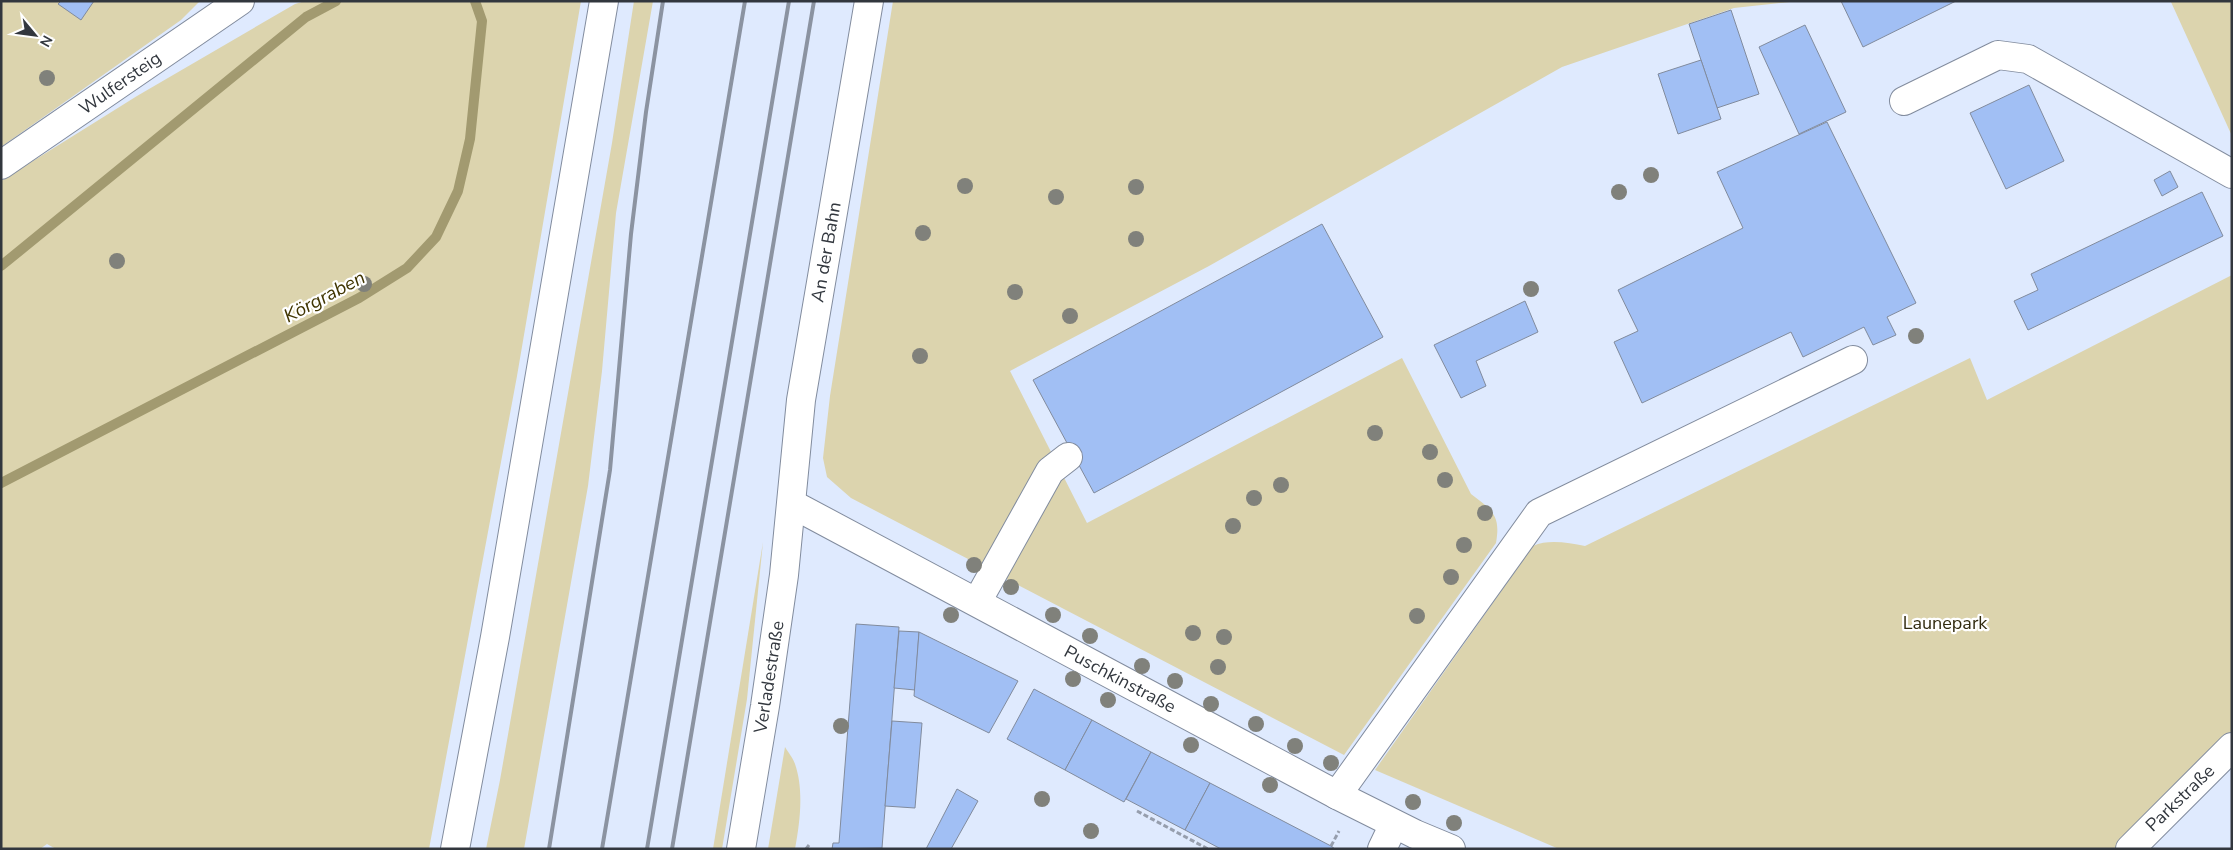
<svg xmlns="http://www.w3.org/2000/svg" width="2233" height="850" font-family="'Nunito Sans',sans-serif">
	<style>
		.green { fill: #dcd4ae }
		.lines { fill: none; stroke-linecap: round; stroke-linejoin: round }
		.stream { stroke: #a29a70; stroke-width: 10 }
		.building { fill: #a1bff4; stroke: #818b9d }
		.minor-casing { stroke: #828c9e; stroke-width: 30 }
		.major-casing { stroke: #828c9e; stroke-width: 30 }
		.path { stroke: #969ead; stroke-width: 3; stroke-dasharray: 5 2.5; stroke-linecap: butt }
		.minor { stroke: #fff; stroke-width: 28 }
		.major { stroke: #fff; stroke-width: 28 }
		.rail { stroke: #8b93a1; stroke-width: 4 }
		.tree { fill: #80817b }
		.labels { text-anchor: middle; stroke-width: 4.5; stroke-linejoin: round; paint-order: stroke }
		.street-label { font-size: 18px; fill: #32373e; stroke: #fff }
		.park-label { font-size: 18px; fill: #322b0f; stroke: #fff }
		.water-label { font-size: 19px; font-style: italic; fill: #403501; stroke: #fff }
	</style>
	<rect width="100%" height="100%" fill="#dfeafe"/>
	<!-- green -->
	<g class="green">
		<polygon points="1,1 200,1 181,20 1,147"/>
		<polygon points="305,1 581,1 517,376 429,849 56,849 47,844 40,849 1,849 1,181 137,96 295,4"/>
		<polygon points="634,1 653,1 616,213 602,371 588,486 524,849 486,849 500,780 612,143"/>
		<path d="M893 1H1799L1734 8 1562 67 1209 266 1010 371 1087 523 1402 358 1471 494C1492 510 1501 515 1496 543L1344 755 851 498 827 477 823 458 830 396Z"/>
		<polygon points="2168,1 2232,1 2232,136 2171,2"/>
		<path d="M2232 275V736L2115 849H1559L1375 770 1533 546C1549 539 1568 543 1585 546L1970 358 1987 400Z"/>
		<polygon points="763,542 747,699 722,849 713,849"/>
		<path d="M785 747C788 752 793 758 795 764 804 790 800 822 795 849H768Z"/>
	</g>
	<g class="lines">
		<!-- stream -->
		<g class="stream">
			<polyline points="1,266 306,17 336,1"/>
			<polyline points="1,483 359,298 407,268 436,237 458,191 470,139 482,21 475,1"/>
		</g>
	</g>
	<!-- building -->
	<g class="building">
		<polygon points="61,1 94,1 81,20 58,4"/>
		<polygon points="1841,1 1956,1 1863,47"/>
		<polygon points="1731,10 1759,94 1717,108 1689,24"/>
		<polygon points="1805,25 1846,112 1799,134 1759,47"/>
		<polygon points="1701,60 1721,119 1678,134 1658,74"/>
		<polygon points="2029,85 2064,161 2006,189 1970,113"/>
		<polygon points="1827,122 1916,303 1887,317 1896,335 1873,345 1864,327 1803,357 1791,332 1642,403 1614,342 1638,331 1618,290 1743,228 1717,172"/>
		<polygon points="2170,171 2178,187 2162,196 2154,180"/>
		<polygon points="2202,192 2223,236 2028,330 2014,301 2038,290 2031,274"/>
		<polygon points="1322,224 1383,337 1094,493 1033,380"/>
		<polygon points="1525,301 1538,332 1476,361 1486,386 1461,398 1434,345"/>
		<polygon points="856,624 899,627 882,848 832,849 833,843 839,843"/>
		<polygon points="899,631 919,632 915,690 894,688"/>
		<polygon points="919,632 1018,681 989,733 914,696"/>
		<polygon points="1034,689 1092,720 1065,770 1007,739"/>
		<polygon points="1092,720 1151,752 1124,802 1065,770"/>
		<polygon points="892,721 922,723 915,808 885,806"/>
		<polygon points="1151,752 1210,783 1185,830 1126,799"/>
		<polygon points="1210,783 1331,846 1335,849 1221,849 1185,830"/>
		<polygon points="957,789 978,801 951,849 926,849"/>
	</g>
	<g class="lines">
		<defs>
			<g id="minor">
				<polyline points="1904,101 1998,55 2028,59 2232,174"/>
				<polyline points="1,165 240,1"/>
				<polyline points="792,504 1337,795 1415,834 1451,849"/>
				<polyline points="977,602 1050,471 1068,457"/>
				<polyline points="1337,795 1539,513 1853,360"/>
				<polyline points="741,849 765,706 784,575 801,400 869,1"/>
				<polyline points="1382,849 1394,824"/>
				<polyline points="2130,849 2232,747"/>
			</g>
			<polyline id="major" points="455,849 495,637 604,1"/>
		</defs>
		<!-- minor casing -->
		<use href="#minor" class="minor-casing"/>
		<!-- major casing -->
		<use href="#major" class="major-casing"/>
		<!-- path -->
		<g class="path">
			<polyline points="1137,811 1208,849"/>
			<polyline points="1331,846 1339,831"/>
			<polyline points="806,849 809,845"/>
		</g>
		<!-- minor -->
		<use href="#minor" class="minor"/>
		<!-- major -->
		<use href="#major" class="major"/>
		<!-- rail -->
		<g class="rail">
			<polyline points="549,849 610,470 631,234 646,112 663,1"/>
			<polyline points="602,849 745,1"/>
			<polyline points="647,849 789,1"/>
			<polyline points="672,849 814,1"/>
		</g>
	</g>
	<!-- trees -->
	<g class="tree">
		<circle cx="47" cy="78" r="8"/>
		<circle cx="1651" cy="175" r="8"/>
		<circle cx="965" cy="186" r="8"/>
		<circle cx="1136" cy="187" r="8"/>
		<circle cx="1619" cy="192" r="8"/>
		<circle cx="1056" cy="197" r="8"/>
		<circle cx="923" cy="233" r="8"/>
		<circle cx="1136" cy="239" r="8"/>
		<circle cx="117" cy="261" r="8"/>
		<circle cx="364" cy="284" r="8"/>
		<circle cx="1531" cy="289" r="8"/>
		<circle cx="1015" cy="292" r="8"/>
		<circle cx="1070" cy="316" r="8"/>
		<circle cx="1916" cy="336" r="8"/>
		<circle cx="920" cy="356" r="8"/>
		<circle cx="1375" cy="433" r="8"/>
		<circle cx="1430" cy="452" r="8"/>
		<circle cx="1445" cy="480" r="8"/>
		<circle cx="1281" cy="485" r="8"/>
		<circle cx="1254" cy="498" r="8"/>
		<circle cx="1485" cy="513" r="8"/>
		<circle cx="1233" cy="526" r="8"/>
		<circle cx="1464" cy="545" r="8"/>
		<circle cx="974" cy="565" r="8"/>
		<circle cx="1451" cy="577" r="8"/>
		<circle cx="1011" cy="587" r="8"/>
		<circle cx="951" cy="615" r="8"/>
		<circle cx="1053" cy="615" r="8"/>
		<circle cx="1417" cy="616" r="8"/>
		<circle cx="1193" cy="633" r="8"/>
		<circle cx="1090" cy="636" r="8"/>
		<circle cx="1224" cy="637" r="8"/>
		<circle cx="1142" cy="666" r="8"/>
		<circle cx="1218" cy="667" r="8"/>
		<circle cx="1073" cy="679" r="8"/>
		<circle cx="1175" cy="681" r="8"/>
		<circle cx="1108" cy="700" r="8"/>
		<circle cx="1211" cy="704" r="8"/>
		<circle cx="1256" cy="724" r="8"/>
		<circle cx="841" cy="726" r="8"/>
		<circle cx="1191" cy="745" r="8"/>
		<circle cx="1295" cy="746" r="8"/>
		<circle cx="1331" cy="763" r="8"/>
		<circle cx="1270" cy="785" r="8"/>
		<circle cx="1042" cy="799" r="8"/>
		<circle cx="1413" cy="802" r="8"/>
		<circle cx="1454" cy="823" r="8"/>
		<circle cx="1091" cy="831" r="8"/>
	</g>
	<g class="labels">
		<!-- street labels -->
		<g class="street-label">
			<text transform="translate(120 83) rotate(-35)" y="6">Wulfersteig</text>
			<text transform="translate(826 252) rotate(-80)" y="6">An der Bahn</text>
			<text transform="translate(769 677) rotate(-81)" y="6">Verladestraße</text>
			<text transform="translate(1120 679) rotate(28)" y="6">Puschkinstraße</text>
			<text transform="translate(2180 798) rotate(-44)" y="6">Parkstraße</text>
		</g>
		<!-- park labels -->
		<g class="park-label">
			<text x="1945" y="629">Launepark</text>
		</g>
		<!-- water labels -->
		<g class="water-label">
			<text transform="translate(324 296) rotate(-28)" y="7">Körgraben</text>
		</g>
	</g>
	<!-- border -->
	<rect width="2233" height="850" fill="none" stroke="#32373e" stroke-width="5"/>
	<!-- north arrow -->
	<g transform="translate(35 35) rotate(119)" stroke="#ffffff" stroke-width="4" paint-order="stroke">
	<path d="M0-4L9 19L0 12L-9 19Z" fill="#32373e"/>
	<text y="-8" font-size="14" font-weight="bold" text-anchor="middle" fill="#32373e">N</text>
	</g>
</svg>
